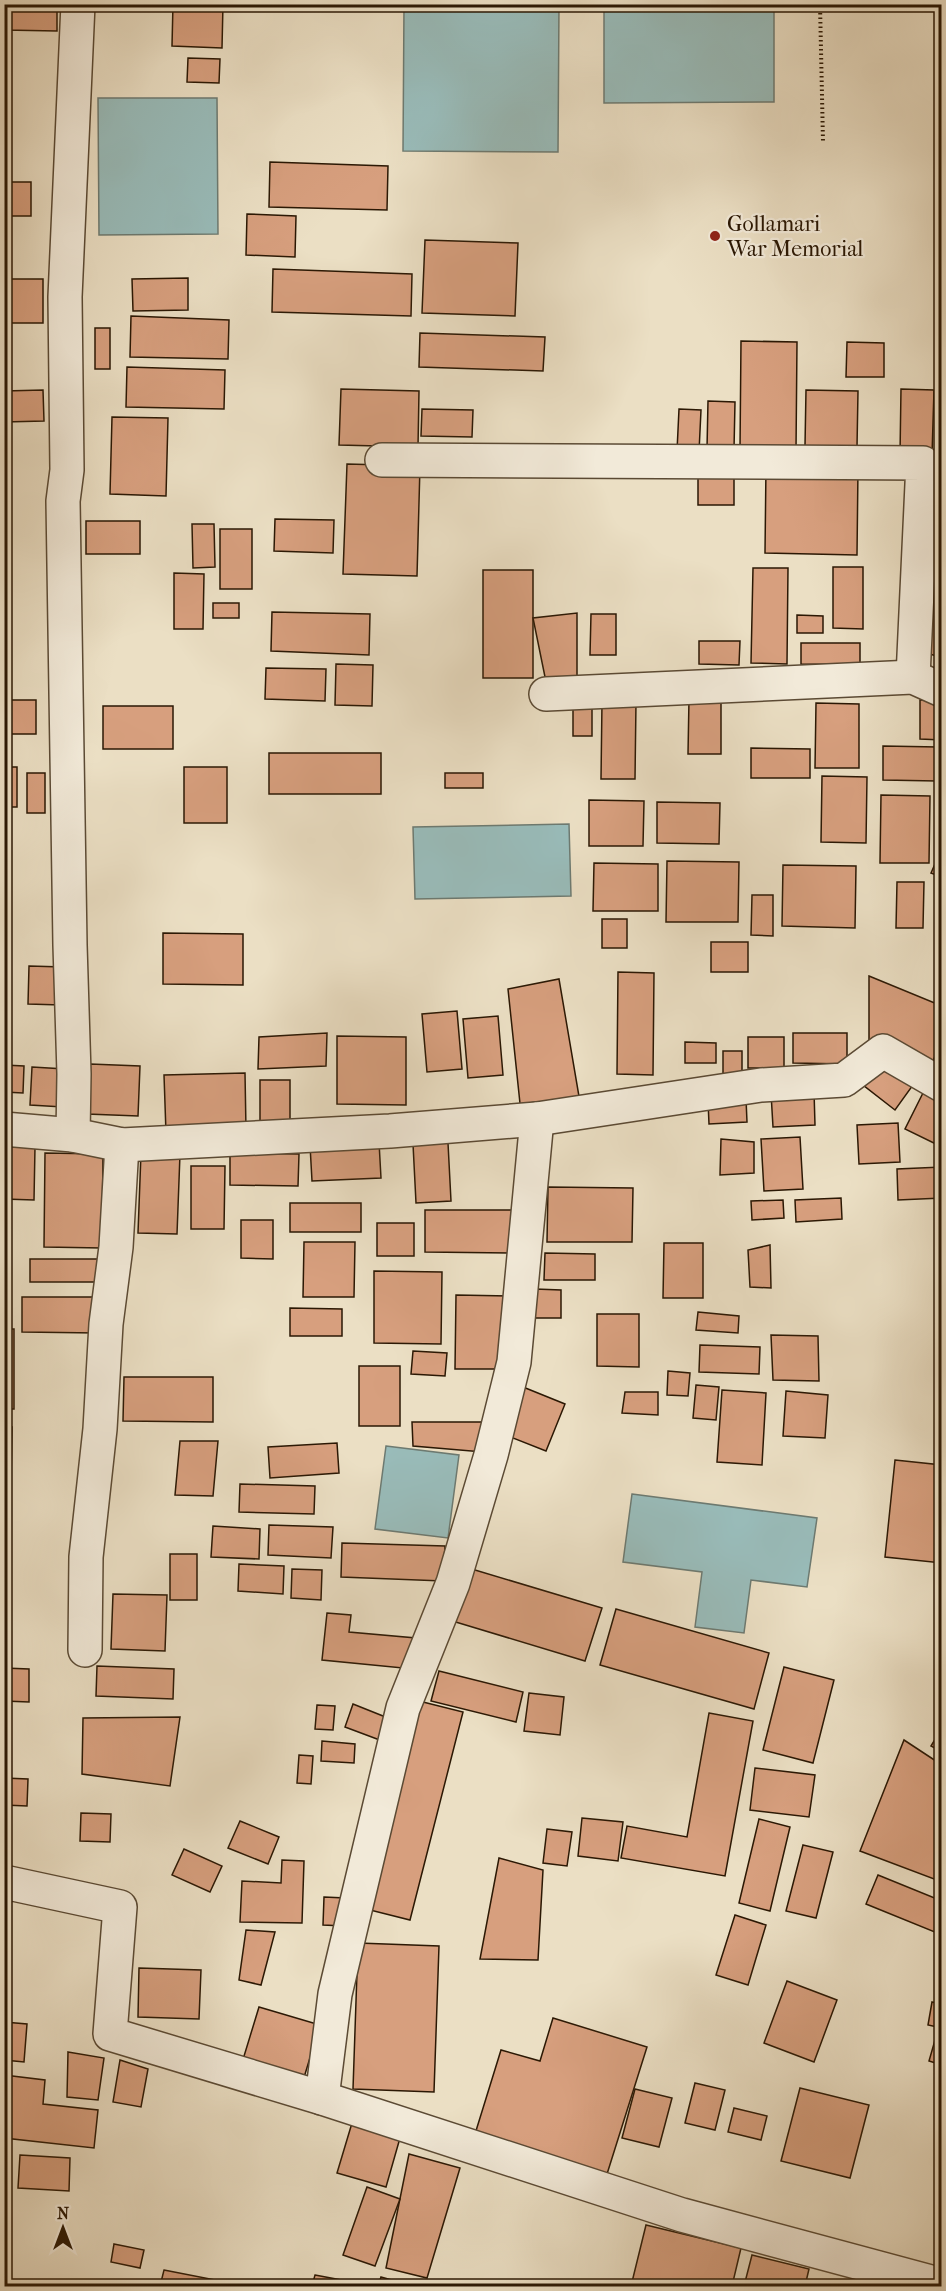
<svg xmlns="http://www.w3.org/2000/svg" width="946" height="2291" font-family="'IM FELL French Canon',serif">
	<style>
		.water { fill: #99bcba; stroke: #6d7a71; stroke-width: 1.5 }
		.building { fill: #d79f7e; stroke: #2b1804; stroke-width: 1.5 }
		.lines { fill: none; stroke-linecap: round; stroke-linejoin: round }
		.minor-casing { stroke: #5b4a34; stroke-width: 36 }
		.path { stroke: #2b1804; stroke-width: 4; stroke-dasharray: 1.5 3; stroke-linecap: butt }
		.minor { stroke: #f2ead9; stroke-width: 33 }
		.poi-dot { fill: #8f2418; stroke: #f2ead9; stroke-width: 2 }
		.labels { text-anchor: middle; stroke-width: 4.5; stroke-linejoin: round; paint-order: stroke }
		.poi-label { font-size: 22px; fill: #2b1804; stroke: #f2ead9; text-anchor: start }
	</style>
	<rect width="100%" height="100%" fill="#ebdfc4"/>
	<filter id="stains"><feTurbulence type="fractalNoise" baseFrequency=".00333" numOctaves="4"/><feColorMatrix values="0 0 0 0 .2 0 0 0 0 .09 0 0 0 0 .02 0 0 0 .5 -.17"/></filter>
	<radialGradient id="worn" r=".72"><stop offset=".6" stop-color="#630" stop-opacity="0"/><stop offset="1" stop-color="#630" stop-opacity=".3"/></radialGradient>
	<!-- water -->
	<g class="water">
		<polygon points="404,5 559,5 558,152 403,151"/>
		<polygon points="604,5 774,5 774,102 604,103"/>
		<polygon points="98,98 217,98 218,234 99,235"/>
		<polygon points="569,824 571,896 415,899 413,827"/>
		<polygon points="386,1446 459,1455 448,1538 375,1529"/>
		<polygon points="632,1494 817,1518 807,1587 751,1580 744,1633 695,1627 702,1572 623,1562"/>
	</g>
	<!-- building -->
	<g class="building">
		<polygon points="4,4 57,4 57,31 4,30"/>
		<polygon points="173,4 223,4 222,48 172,46"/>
		<polygon points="188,58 220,59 219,83 187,82"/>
		<polygon points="270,162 388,166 387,210 269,207"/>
		<rect x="4" y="182" width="27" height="34"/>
		<polygon points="247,214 296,216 295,257 246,255"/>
		<polygon points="425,240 518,243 515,316 422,313"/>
		<polygon points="273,269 412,274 411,316 272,312"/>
		<polygon points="188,278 188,310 133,311 132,279"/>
		<rect x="4" y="279" width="39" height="44"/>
		<polygon points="131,316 229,320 228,359 130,357"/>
		<rect x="95" y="328" width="15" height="41"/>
		<polygon points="420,333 545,337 543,371 419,367"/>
		<polygon points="741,341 797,342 796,450 740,449"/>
		<polygon points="847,342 884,343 884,377 846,377"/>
		<polygon points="127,367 225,370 224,409 126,407"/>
		<polygon points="341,389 419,391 418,447 339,445"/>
		<polygon points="901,389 934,390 932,455 900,455"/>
		<polygon points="43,390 44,421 4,422 4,391"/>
		<polygon points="806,390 858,391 857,447 805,446"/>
		<polygon points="708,401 735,402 734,449 707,449"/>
		<polygon points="422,409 473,410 472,437 421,436"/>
		<polygon points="679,409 701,410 699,452 677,451"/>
		<polygon points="112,417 168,418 166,496 110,494"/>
		<polygon points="347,464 420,466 417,576 343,574"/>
		<polygon points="766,466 858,468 857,555 765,553"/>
		<polygon points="698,467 734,468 734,505 698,505"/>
		<polygon points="275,519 334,520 333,553 274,551"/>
		<rect x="86" y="521" width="54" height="33"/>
		<polygon points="192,524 214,524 215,567 193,568"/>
		<rect x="220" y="529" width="32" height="60"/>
		<polygon points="833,567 863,567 863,629 833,628"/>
		<polygon points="753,568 788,568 787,664 751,663"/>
		<rect x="483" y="570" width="50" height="108"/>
		<polygon points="174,573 204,574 203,629 174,629"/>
		<rect x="213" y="603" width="26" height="15"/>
		<polygon points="932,606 942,609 942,658 918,650"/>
		<polygon points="272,612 370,614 369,655 271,651"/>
		<polygon points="577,613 577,678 545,677 533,618"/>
		<polygon points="591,614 616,614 616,655 590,655"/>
		<polygon points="797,615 823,616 823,633 797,633"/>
		<polygon points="699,641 740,641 739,665 699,664"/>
		<polygon points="801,643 860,643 860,665 801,664"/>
		<polygon points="336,664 373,665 372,706 335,705"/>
		<polygon points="266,668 326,669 325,701 265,699"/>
		<polygon points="689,699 721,699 721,754 688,754"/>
		<rect x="4" y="700" width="32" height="34"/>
		<polygon points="920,700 942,700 942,740 920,739"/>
		<polygon points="602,702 636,702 635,779 601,779"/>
		<rect x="573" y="703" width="19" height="33"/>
		<polygon points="816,703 859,704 859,768 815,768"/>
		<rect x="103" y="706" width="70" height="43"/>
		<polygon points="883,746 938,747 937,781 883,780"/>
		<polygon points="751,748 810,749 810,778 751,778"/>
		<rect x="269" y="753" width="112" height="41"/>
		<rect x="4" y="767" width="13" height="40"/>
		<rect x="184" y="767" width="43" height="56"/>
		<rect x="27" y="773" width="18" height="40"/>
		<rect x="445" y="773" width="38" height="15"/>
		<polygon points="822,776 867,777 866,843 821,842"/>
		<polygon points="881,795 930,796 929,863 880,863"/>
		<polygon points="589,800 644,801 643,846 589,846"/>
		<polygon points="657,802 720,803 719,844 657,843"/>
		<polygon points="942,848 942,877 931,873"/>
		<polygon points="667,861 739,862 738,922 666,922"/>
		<polygon points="594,863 658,864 658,911 593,911"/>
		<polygon points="783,865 856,866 855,928 782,926"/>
		<polygon points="897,882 924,882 923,928 896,928"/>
		<polygon points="752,895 773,895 773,936 751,935"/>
		<rect x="602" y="919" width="25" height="29"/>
		<polygon points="163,933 243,934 243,985 163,984"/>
		<rect x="711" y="942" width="37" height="30"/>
		<polygon points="29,966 63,967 61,1005 28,1004"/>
		<polygon points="618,972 654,973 653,1075 617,1074"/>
		<polygon points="869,976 942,1006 942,1039 931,1066 869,1046"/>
		<polygon points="559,979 581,1108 521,1113 508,989"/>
		<polygon points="457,1011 462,1069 427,1072 422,1014"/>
		<polygon points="498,1016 503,1075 468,1078 463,1019"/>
		<polygon points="327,1033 326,1066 258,1069 259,1037"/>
		<polygon points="793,1033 847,1033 847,1064 793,1063"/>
		<polygon points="337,1036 406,1037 406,1105 337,1104"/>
		<rect x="748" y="1037" width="36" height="31"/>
		<polygon points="685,1042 716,1043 716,1063 685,1063"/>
		<rect x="723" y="1051" width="19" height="24"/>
		<polygon points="881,1061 913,1085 895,1110 863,1085"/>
		<polygon points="90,1064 140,1066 138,1116 87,1114"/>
		<polygon points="4,1065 24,1066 23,1093 4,1092"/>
		<polygon points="32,1067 65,1069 63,1107 30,1105"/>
		<polygon points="245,1073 246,1130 166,1133 164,1075"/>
		<rect x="260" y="1080" width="30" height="42"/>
		<polygon points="814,1091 815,1125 773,1127 771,1093"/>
		<polygon points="924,1091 942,1100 942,1147 905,1129"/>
		<polygon points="746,1099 747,1122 709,1124 708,1101"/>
		<polygon points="898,1123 900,1162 859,1164 857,1125"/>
		<polygon points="800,1137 803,1189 764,1191 761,1139"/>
		<polygon points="721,1139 754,1142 754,1173 720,1175"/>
		<polygon points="379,1142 381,1178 312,1181 310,1145"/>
		<polygon points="448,1143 451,1201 416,1203 413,1144"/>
		<polygon points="4,1147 35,1147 34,1200 4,1199"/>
		<polygon points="45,1153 103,1154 102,1248 44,1247"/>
		<polygon points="141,1153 180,1154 177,1234 138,1233"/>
		<polygon points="230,1153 299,1154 298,1186 230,1185"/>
		<polygon points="191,1166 225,1166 224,1229 191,1229"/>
		<polygon points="942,1167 942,1198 898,1200 897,1169"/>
		<polygon points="548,1187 633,1188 632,1242 547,1242"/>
		<polygon points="841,1198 842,1219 796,1222 795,1200"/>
		<polygon points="783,1200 784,1218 752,1220 751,1201"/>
		<rect x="290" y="1203" width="71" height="29"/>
		<polygon points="425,1210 515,1210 514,1253 425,1252"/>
		<polygon points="241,1220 273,1220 273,1259 241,1258"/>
		<rect x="377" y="1223" width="37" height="33"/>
		<polygon points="304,1242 355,1242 354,1297 303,1297"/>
		<polygon points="664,1243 703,1243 703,1298 663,1298"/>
		<polygon points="770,1245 771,1288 750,1287 748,1250"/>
		<polygon points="4,1250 7,1250 6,1316 4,1316"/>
		<polygon points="545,1253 595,1254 595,1280 544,1280"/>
		<rect x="30" y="1259" width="71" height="23"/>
		<polygon points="374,1271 442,1272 441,1344 374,1343"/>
		<polygon points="535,1289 561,1290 561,1318 535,1318"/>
		<polygon points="456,1295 509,1296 508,1369 455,1369"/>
		<polygon points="22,1297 97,1297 97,1333 22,1332"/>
		<polygon points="290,1308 342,1309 342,1336 290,1336"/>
		<polygon points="698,1312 739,1316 738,1333 696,1330"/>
		<polygon points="597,1314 639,1314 639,1367 597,1366"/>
		<rect x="4" y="1329" width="10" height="80"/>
		<polygon points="771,1335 818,1336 819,1381 773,1380"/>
		<polygon points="700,1345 760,1347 759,1374 699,1372"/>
		<polygon points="413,1351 447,1353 445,1376 411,1374"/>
		<rect x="359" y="1366" width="41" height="60"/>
		<polygon points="668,1371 690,1373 688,1396 667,1395"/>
		<polygon points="124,1377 213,1377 213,1422 123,1421"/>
		<polygon points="696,1385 719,1387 716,1420 693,1418"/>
		<polygon points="523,1387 565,1404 546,1451 503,1434"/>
		<polygon points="722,1390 766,1393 762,1465 717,1462"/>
		<polygon points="786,1391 828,1395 825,1438 783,1436"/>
		<polygon points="625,1392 658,1392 658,1415 622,1413"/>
		<polygon points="412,1422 489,1422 483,1452 413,1446"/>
		<polygon points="4,1426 12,1427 11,1480 4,1480"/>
		<polygon points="180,1441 218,1441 213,1496 175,1495"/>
		<polygon points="337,1443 339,1473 270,1478 268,1447"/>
		<polygon points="895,1460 942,1465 942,1563 885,1557"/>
		<polygon points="240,1484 315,1486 314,1514 239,1512"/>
		<polygon points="269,1525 333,1527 331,1558 268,1555"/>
		<polygon points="213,1526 260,1529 259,1559 211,1557"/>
		<polygon points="342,1543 445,1546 443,1581 341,1577"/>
		<rect x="170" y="1554" width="27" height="46"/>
		<polygon points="239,1564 284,1566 283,1594 238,1591"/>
		<polygon points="465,1567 602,1608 585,1661 449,1620"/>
		<polygon points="292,1569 322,1570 321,1600 291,1598"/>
		<polygon points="113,1594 167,1595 165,1651 111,1649"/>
		<polygon points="616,1609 769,1653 754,1709 600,1665"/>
		<polygon points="327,1613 351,1615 349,1632 416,1638 413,1669 322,1660"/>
		<polygon points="97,1666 174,1669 173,1699 96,1696"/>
		<polygon points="784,1667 834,1680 813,1763 763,1750"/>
		<polygon points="4,1668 29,1669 29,1702 4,1701"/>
		<polygon points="439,1671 523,1692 516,1722 431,1701"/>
		<polygon points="529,1693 564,1697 560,1735 524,1731"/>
		<polygon points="419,1701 463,1712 410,1920 366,1909"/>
		<polygon points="353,1704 393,1720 385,1742 345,1727"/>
		<polygon points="317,1705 335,1706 333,1730 315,1729"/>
		<polygon points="709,1713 753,1721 725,1876 621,1858 627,1826 687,1837"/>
		<polygon points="180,1717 170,1786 82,1774 83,1718"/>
		<polygon points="942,1728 942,1752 931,1746"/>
		<polygon points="904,1740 942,1765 942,1882 860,1851"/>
		<polygon points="322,1741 355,1744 354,1763 321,1761"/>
		<polygon points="299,1755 313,1756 311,1784 297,1783"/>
		<polygon points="755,1768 815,1775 809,1817 750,1810"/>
		<polygon points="4,1778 28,1779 27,1806 4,1805"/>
		<polygon points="81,1813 111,1814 110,1842 80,1841"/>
		<polygon points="582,1818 623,1822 618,1861 578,1856"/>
		<polygon points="759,1819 790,1827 770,1911 739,1903"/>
		<polygon points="240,1821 279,1837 268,1864 228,1848"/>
		<polygon points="547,1829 572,1832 567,1866 543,1863"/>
		<polygon points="803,1845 833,1852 816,1918 786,1911"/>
		<polygon points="184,1849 222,1866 210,1892 172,1875"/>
		<polygon points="499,1858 543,1870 538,1960 480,1959"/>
		<polygon points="282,1860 304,1861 302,1923 240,1922 242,1881 281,1883"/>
		<polygon points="878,1875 942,1901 942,1935 866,1904"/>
		<polygon points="324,1897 345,1898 344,1926 323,1925"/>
		<polygon points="735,1915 766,1925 748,1985 716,1975"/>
		<polygon points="246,1930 275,1932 261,1985 239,1980"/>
		<polygon points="358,1943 439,1946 434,2092 353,2089"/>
		<polygon points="139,1968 201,1970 199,2019 138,2017"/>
		<polygon points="787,1981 837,2000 814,2062 764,2043"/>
		<polygon points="932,2002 942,2004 942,2028 928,2025"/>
		<polygon points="259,2007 320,2025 302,2084 241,2066"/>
		<polygon points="553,2018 647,2047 607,2174 475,2134 501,2050 540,2061"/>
		<polygon points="4,2022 27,2024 24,2062 4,2060"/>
		<polygon points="937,2033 942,2034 942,2065 929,2061"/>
		<polygon points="68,2052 104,2058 98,2100 67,2097"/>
		<polygon points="120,2060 148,2069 141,2107 113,2102"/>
		<polygon points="4,2075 45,2080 43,2104 98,2110 94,2148 4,2138"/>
		<polygon points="695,2083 725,2090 715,2130 685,2123"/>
		<polygon points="800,2088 869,2105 850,2178 781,2161"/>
		<polygon points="635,2089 672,2098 659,2147 622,2138"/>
		<polygon points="734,2108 767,2116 761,2140 728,2132"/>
		<polygon points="352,2123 400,2138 386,2187 337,2173"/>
		<polygon points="409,2154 460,2168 427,2278 386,2268"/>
		<polygon points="20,2155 70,2158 69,2191 18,2188"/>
		<polygon points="367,2187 400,2199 375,2266 343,2255"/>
		<polygon points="646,2225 741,2248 732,2286 631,2286"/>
		<polygon points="114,2244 144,2250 140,2268 111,2262"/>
		<polygon points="752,2255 809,2269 805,2286 744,2286"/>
		<polygon points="164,2270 236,2284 236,2286 160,2286"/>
		<polygon points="315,2275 368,2285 312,2286"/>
		<polygon points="381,2277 413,2286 378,2286"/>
		<polygon points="4,2280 76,2281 75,2286 4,2286"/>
	</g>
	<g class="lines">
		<defs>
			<g id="minor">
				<polyline points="382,460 923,463 913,677"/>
				<polyline points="546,694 913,677 942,690"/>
				<polyline points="4,1129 73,1135 122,1145 390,1131 537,1119 761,1085 844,1080 883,1051 942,1085"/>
				<polyline points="73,1135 74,1074 70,945 63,501 67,470 65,297 78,4"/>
				<polyline points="85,1650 86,1557 100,1429 106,1324 116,1247 122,1145"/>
				<polyline points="4,1882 120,1907 110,2034 322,2098 682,2215 942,2285"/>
				<polyline points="322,2098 335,1994 403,1708 453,1583 491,1455 514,1362 537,1119"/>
			</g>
		</defs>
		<!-- minor casing -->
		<use href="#minor" class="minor-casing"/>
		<!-- path -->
		<polyline class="path" points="820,4 823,142"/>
		<!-- minor -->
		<use href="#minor" class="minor"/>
	</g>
	<!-- markers -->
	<circle class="poi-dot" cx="715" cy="236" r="6"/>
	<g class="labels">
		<!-- poi labels -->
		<g class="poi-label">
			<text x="727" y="231">Gollamari<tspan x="727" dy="25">War Memorial</tspan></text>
		</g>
	</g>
	<!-- margin -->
	<rect width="946" height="2291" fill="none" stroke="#ebdfc4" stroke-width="24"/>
	<rect x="6" y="6" width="934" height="2279" fill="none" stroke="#2b1804" stroke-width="3"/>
	<rect x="12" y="12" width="922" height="2267" fill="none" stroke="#2b1804" stroke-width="1.5"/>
	<!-- north arrow -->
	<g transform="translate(63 2228)" stroke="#f2ead9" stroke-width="4.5" paint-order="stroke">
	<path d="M0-4.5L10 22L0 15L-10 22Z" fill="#2b1804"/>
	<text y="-9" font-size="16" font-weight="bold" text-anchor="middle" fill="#2b1804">N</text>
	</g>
	<rect width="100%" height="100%" filter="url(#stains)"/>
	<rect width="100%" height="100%" fill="url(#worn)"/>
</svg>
